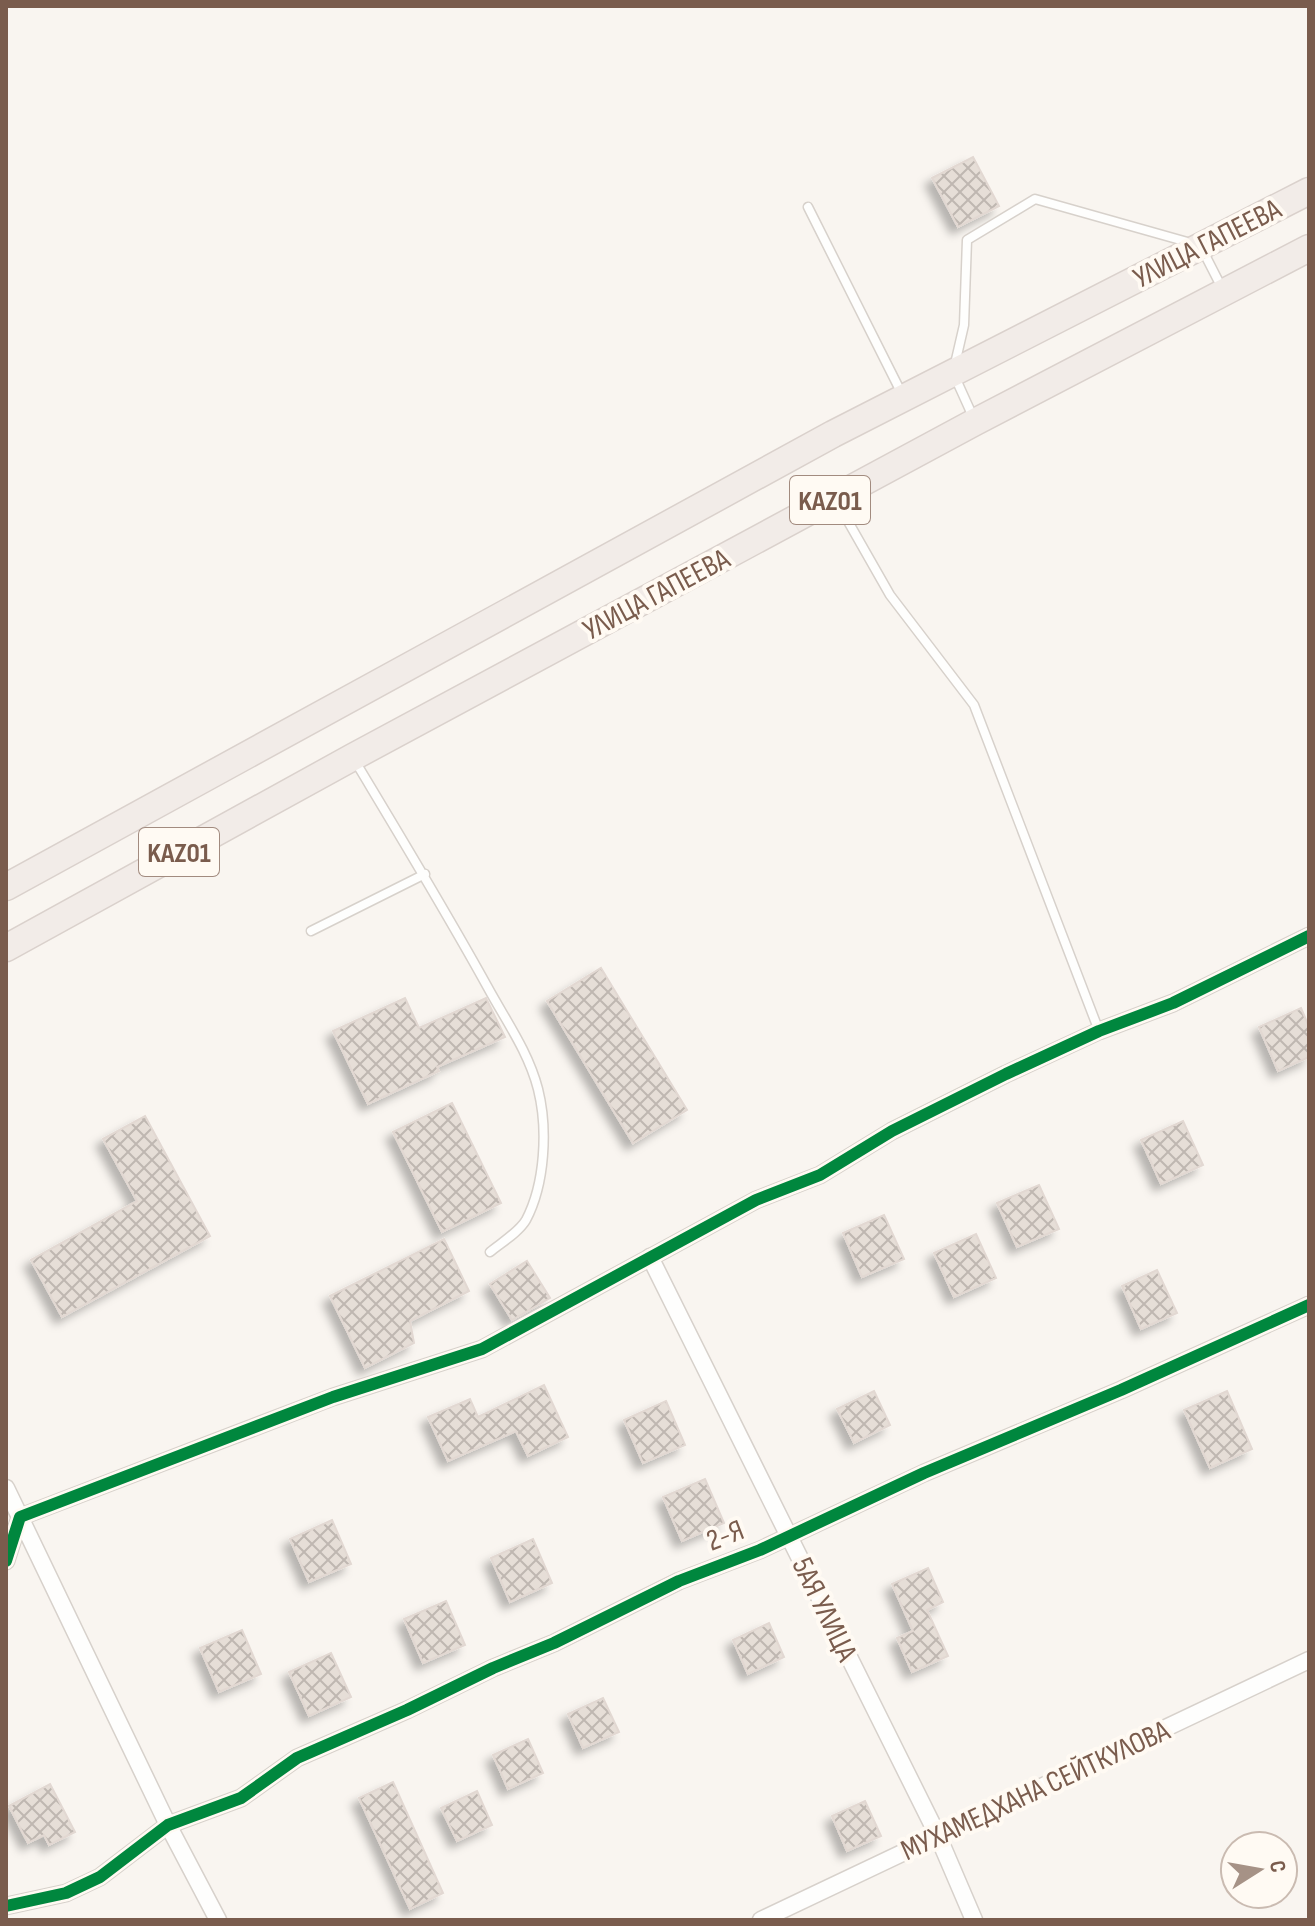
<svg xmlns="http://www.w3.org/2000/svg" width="1315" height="1926" font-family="'Sofia Sans Condensed',sans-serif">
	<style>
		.building { fill: url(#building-cross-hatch); stroke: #e2d8d2; stroke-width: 2; filter: url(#shadow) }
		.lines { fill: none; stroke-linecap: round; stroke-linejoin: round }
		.service-casing { stroke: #d7d1cb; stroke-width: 11 }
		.minor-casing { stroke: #d7d1cb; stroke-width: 19 }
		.trunk-casing { stroke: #dad1cc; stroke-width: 29 }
		.service { stroke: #fefefd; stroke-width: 8 }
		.minor { stroke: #fefefd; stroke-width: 16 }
		.trunk { stroke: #f2ece8; stroke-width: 26 }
		.cycleway-casing { stroke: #fffaf3; stroke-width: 17 }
		.cycleway { stroke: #00873e; stroke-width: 12 }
		.labels { text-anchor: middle; stroke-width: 8; stroke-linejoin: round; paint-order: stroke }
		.shield { fill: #fffaf3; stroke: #a28b7f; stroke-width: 2 }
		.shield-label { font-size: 28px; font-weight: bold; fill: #7a5c4d }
		.street-label { font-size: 30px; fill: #7a5c4d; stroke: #fffaf3 }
	</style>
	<defs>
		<pattern id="building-cross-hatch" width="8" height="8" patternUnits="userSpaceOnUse" patternTransform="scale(2)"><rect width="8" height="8" fill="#e6ded7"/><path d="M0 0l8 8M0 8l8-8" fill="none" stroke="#bfb7b1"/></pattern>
		<filter id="shadow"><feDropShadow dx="-7" dy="7" stdDeviation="4" flood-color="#0004"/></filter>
	</defs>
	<rect width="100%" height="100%" fill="#f9f5f0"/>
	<!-- building -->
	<g class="building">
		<polygon points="973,157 999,206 958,227 932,178"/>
		<polygon points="601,968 687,1110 633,1143 547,1001"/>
		<polygon points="405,998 419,1028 486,998 505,1037 437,1067 439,1071 368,1104 333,1031"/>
		<polygon points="1301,1008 1309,1027 1309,1057 1278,1071 1259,1027"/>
		<polygon points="452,1103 501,1203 442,1232 393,1132"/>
		<polygon points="145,1116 210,1236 62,1317 31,1260 137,1201 103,1139"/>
		<polygon points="1183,1121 1203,1165 1161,1184 1141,1140"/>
		<polygon points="1039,1185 1059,1229 1017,1247 997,1203"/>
		<polygon points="884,1215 904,1259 862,1277 843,1233"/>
		<polygon points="976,1234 996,1278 954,1297 934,1253"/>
		<polygon points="444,1239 469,1291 410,1321 414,1343 365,1368 330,1296"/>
		<polygon points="527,1261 550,1298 512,1320 490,1284"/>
		<polygon points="1157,1270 1177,1313 1141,1329 1122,1286"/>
		<polygon points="544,1385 568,1437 528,1456 516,1431 448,1461 428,1417 470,1399 478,1417"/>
		<polygon points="874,1391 890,1425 854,1443 837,1409"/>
		<polygon points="1227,1391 1252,1449 1210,1468 1184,1410"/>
		<polygon points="666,1401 685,1445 643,1463 624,1420"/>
		<polygon points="705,1479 724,1523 682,1541 663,1497"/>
		<polygon points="332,1520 351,1564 309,1582 290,1539"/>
		<polygon points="533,1539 552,1583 510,1602 491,1558"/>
		<polygon points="928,1568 943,1602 927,1610 948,1656 912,1672 897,1638 913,1631 892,1584"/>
		<polygon points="446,1601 465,1645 423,1663 404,1619"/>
		<polygon points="769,1623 784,1657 748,1674 733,1640"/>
		<polygon points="242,1630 261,1674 219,1692 200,1648"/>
		<polygon points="331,1653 351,1697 309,1716 289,1672"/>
		<polygon points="603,1698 619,1732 583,1748 568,1714"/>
		<polygon points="528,1739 543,1773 508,1789 493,1755"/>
		<polygon points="393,1782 443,1893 410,1909 359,1798"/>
		<polygon points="50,1784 75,1832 49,1845 44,1835 28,1843 9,1806"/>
		<polygon points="477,1791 492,1825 457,1841 441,1808"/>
		<polygon points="865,1801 881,1836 847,1851 832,1816"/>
	</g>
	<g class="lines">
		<defs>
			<g id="service">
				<polyline points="808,207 902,394"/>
				<polyline points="1202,249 1223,290"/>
				<polyline points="955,364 964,325 967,240 1035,199 1191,243"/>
				<polyline points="955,377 974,419"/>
				<polyline points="837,502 890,595 974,705 1099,1031"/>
				<path d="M355 761C400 836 445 910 487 986 506 1021 528 1051 538 1089 548 1129 545 1184 526 1220 519 1232 501 1243 490 1252"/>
				<polyline points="311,931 425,874"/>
			</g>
			<g id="minor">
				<polyline points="650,1257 938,1836 974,1920"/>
				<polyline points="6,1488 168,1825 218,1920"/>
				<polyline points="6,1561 20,1517 333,1397 482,1349 756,1200 820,1175 892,1131 1006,1074 1099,1031 1173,1003 1309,936"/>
				<polyline points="6,1906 66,1893 100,1877 168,1825 241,1798 297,1758 407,1710 493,1668 554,1643 679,1581 760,1550 924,1473 1121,1390 1309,1305"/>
				<polyline points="761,1920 1309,1660"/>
			</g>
			<g id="trunk">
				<polyline points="6,887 833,434 1309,191"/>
				<polyline points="6,948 353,757 975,422 1309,248"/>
			</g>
		</defs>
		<!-- service casing -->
		<use href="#service" class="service-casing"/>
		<!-- minor casing -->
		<use href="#minor" class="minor-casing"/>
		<!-- trunk casing -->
		<use href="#trunk" class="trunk-casing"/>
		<!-- service -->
		<use href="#service" class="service"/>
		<!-- minor -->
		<use href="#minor" class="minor"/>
		<!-- trunk -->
		<use href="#trunk" class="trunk"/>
		<defs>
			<g id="cycleway">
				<polyline points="6,1561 20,1517 333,1397 482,1349 756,1200 820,1175 892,1131 1006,1074 1099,1031 1173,1003 1309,936"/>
				<polyline points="6,1906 66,1893 100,1877 168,1825 241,1798 297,1758 407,1710 493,1668 554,1643 679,1581 760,1550 924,1473 1121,1390 1309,1305"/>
			</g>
		</defs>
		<!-- cycleway casing -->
		<use href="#cycleway" class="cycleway-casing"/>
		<!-- cycleway -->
		<use href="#cycleway" class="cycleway"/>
	</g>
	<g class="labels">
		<!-- shield labels -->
		<g class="shield">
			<rect x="790" y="476" width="80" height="48" rx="6"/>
			<rect x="139" y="828" width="80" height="48" rx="6"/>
		</g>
		<g class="shield-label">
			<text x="830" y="510">KАZ01</text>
			<text x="179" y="862">KАZ01</text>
		</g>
		<!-- street labels -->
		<g class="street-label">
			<text transform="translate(1207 243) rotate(-27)" y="10">УЛИЦА ГАПЕЕВА</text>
			<text transform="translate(656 594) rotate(-28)" y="10">УЛИЦА ГАПЕЕВА</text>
			<text transform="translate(725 1535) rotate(-21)" y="10">2-Я</text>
			<text transform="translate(825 1609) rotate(64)" y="10">5АЯ УЛИЦА</text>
			<text transform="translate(1035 1790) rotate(-25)" y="10">МУХАМЕДХАНА СЕЙТКУЛОВА</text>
		</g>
	</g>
	<!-- border -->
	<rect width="1315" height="1926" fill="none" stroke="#7a5c4d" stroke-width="16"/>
	<!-- north arrow -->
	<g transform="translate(1259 1870) rotate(79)"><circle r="38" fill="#fffaf3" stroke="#cabbb1" stroke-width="2"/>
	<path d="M0-6L14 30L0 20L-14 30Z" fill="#a69286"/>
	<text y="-12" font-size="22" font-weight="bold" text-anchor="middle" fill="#7a5c4d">С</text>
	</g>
</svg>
